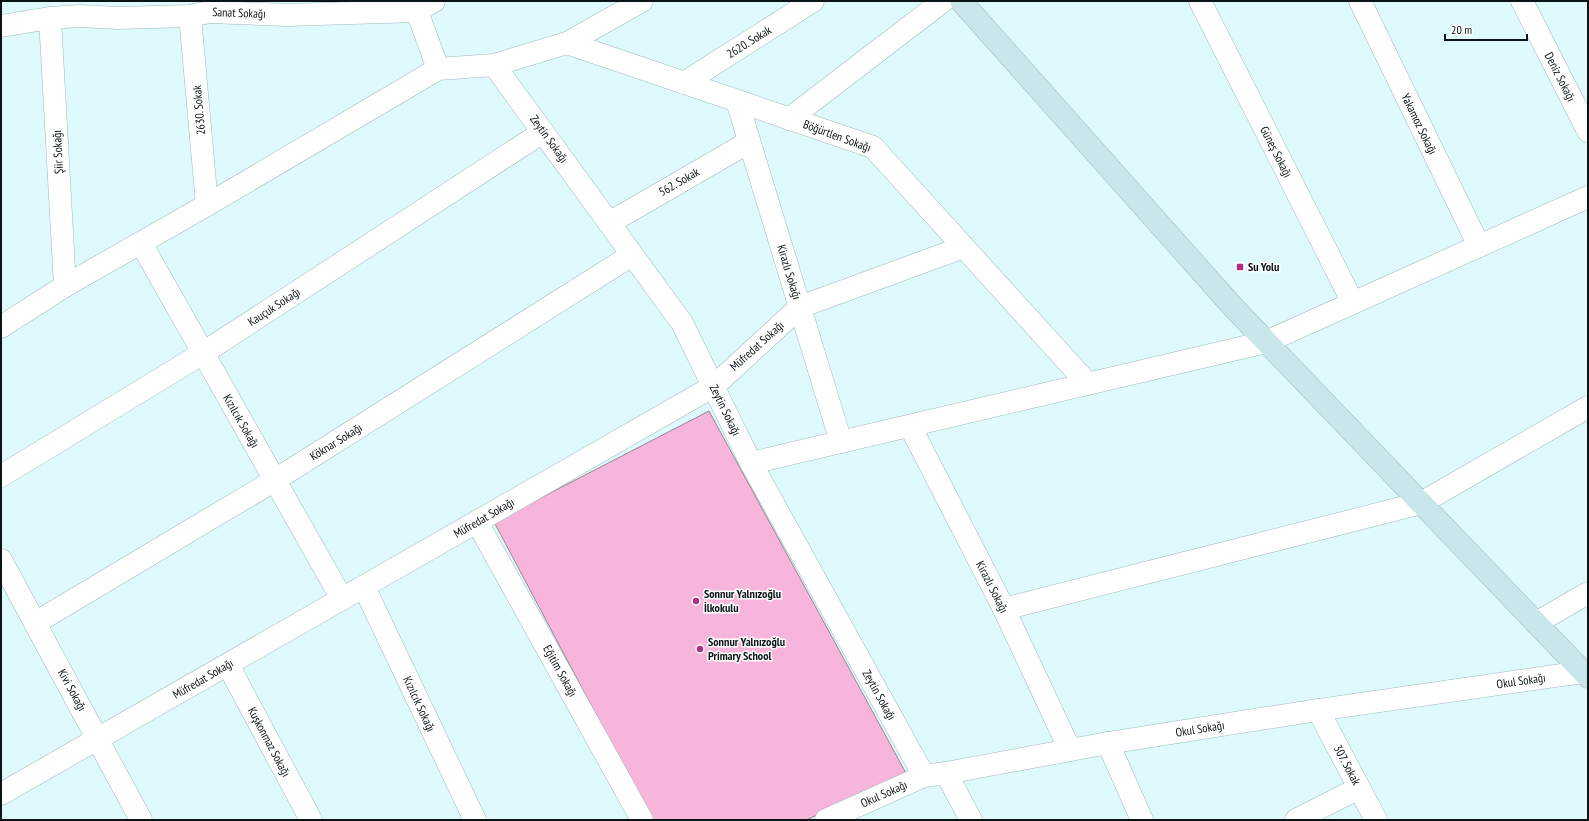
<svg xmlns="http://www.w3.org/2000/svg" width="1589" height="821" font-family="'PT Sans Narrow',sans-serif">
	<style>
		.building { fill: #f7b5db; stroke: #98848f }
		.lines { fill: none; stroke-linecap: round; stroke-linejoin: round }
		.minor-casing { stroke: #9eb8bb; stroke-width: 23 }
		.tertiary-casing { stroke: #9eb8bb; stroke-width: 23 }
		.secondary-casing { stroke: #9eb8bb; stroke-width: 23 }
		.minor { stroke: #fff; stroke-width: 22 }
		.tertiary { stroke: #fff; stroke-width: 22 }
		.secondary { stroke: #c9e7ea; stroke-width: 22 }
		.poi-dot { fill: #ac3184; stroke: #fff; stroke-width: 1.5 }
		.labels { text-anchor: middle; stroke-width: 3; stroke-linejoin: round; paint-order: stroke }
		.street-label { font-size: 12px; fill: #0a1315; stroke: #fff }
		.poi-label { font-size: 12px; font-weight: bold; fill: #0a1315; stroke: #fff; text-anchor: start }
	</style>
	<rect width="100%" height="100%" fill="#defafd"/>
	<!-- building -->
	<polygon class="building" points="709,411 907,775 806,820 652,820 494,522"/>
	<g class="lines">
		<defs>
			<g id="minor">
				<polyline points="1200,1 1353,303"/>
				<polyline points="1360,1 1479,246"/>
				<polyline points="1522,1 1588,131"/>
				<polyline points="417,11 434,1"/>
				<polyline points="190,16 207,205"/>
				<polyline points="50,18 65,286"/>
				<polyline points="1,26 50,18 80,16 118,18 190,16 209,12 287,15 417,11 438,69"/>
				<polyline points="567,43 873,147 1088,384"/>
				<polyline points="684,83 813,1"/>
				<polyline points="737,101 841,442"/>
				<polyline points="789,119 943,1"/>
				<polyline points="609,223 749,142"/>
				<polyline points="141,243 342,599"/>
				<polyline points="1,327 65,286 207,205 438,69 494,65 567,43 642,1"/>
				<polyline points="910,426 1004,609 1070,750"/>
				<polyline points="1,476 203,353 543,132"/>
				<polyline points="477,522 642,820"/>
				<polyline points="1,560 141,820"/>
				<polyline points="364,587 475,820"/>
				<polyline points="1004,609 1421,503 1588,407"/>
				<polyline points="35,623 275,480 632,255"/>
				<polyline points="1536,623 1588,593"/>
				<polyline points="228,665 311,820"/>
				<polyline points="1108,743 1142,820"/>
				<polyline points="946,773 971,820"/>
				<polyline points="1,794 714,386 800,307 964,247"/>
			</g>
			<g id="tertiary">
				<polyline points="494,65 682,323 751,463 924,776"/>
				<polyline points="751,463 1266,342 1588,197"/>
				<polyline points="1318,710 1376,820"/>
				<polyline points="826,820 924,776 946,773 1108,743 1318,710 1583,672"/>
				<polyline points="1296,820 1359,788"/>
			</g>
			<polyline id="secondary" points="961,1 1233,307 1588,677"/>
		</defs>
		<!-- minor casing -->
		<use href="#minor" class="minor-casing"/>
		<!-- tertiary casing -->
		<use href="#tertiary" class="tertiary-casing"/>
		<!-- secondary casing -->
		<use href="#secondary" class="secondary-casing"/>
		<!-- minor -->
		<use href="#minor" class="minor"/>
		<!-- tertiary -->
		<use href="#tertiary" class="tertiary"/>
		<!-- secondary -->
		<use href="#secondary" class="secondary"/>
	</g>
	<!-- markers -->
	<g class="poi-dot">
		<rect x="1236" y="263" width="8" height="8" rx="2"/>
		<circle cx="696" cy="601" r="4"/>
		<circle cx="700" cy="649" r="4"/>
	</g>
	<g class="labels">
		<!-- street labels -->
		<g class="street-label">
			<text transform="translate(239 13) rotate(2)" y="4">Sanat Sokağı</text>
			<text transform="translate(749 42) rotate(-32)" y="4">2620. Sokak</text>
			<text transform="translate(1560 77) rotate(63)" y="4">Deniz Sokağı</text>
			<text transform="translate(199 110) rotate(-95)" y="4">2630. Sokak</text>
			<text transform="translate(1419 124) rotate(64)" y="4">Yakamoz Sokağı</text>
			<text transform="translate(837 136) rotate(20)" y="4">Böğürtlen Sokağı</text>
			<text transform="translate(549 139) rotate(54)" y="4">Zeytin Sokağı</text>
			<text transform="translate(58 152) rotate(-93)" y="4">Şiir Sokağı</text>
			<text transform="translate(1276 152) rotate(63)" y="4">Güneş Sokağı</text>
			<text transform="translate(679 182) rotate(-30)" y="4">562. Sokak</text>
			<text transform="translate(789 272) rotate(73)" y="4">Kirazlı Sokağı</text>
			<text transform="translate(274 307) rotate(-33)" y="4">Kauçuk Sokağı</text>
			<text transform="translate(757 346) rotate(-42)" y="4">Müfredat Sokağı</text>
			<text transform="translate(725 410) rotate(64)" y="4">Zeytin Sokağı</text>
			<text transform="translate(241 421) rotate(60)" y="4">Kızılcık Sokağı</text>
			<text transform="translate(336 442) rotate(-32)" y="4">Köknar Sokağı</text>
			<text transform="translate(484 518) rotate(-30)" y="4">Müfredat Sokağı</text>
			<text transform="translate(992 587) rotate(63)" y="4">Kirazlı Sokağı</text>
			<text transform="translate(560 671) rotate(61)" y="4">Eğitim Sokağı</text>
			<text transform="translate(203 679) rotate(-30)" y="4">Müfredat Sokağı</text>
			<text transform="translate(1521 681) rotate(-8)" y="4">Okul Sokağı</text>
			<text transform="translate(72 690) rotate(61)" y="4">Kivi Sokağı</text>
			<text transform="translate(879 695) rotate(61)" y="4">Zeytin Sokağı</text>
			<text transform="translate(419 704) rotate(65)" y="4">Kızılcık Sokağı</text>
			<text transform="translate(1200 729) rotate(-9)" y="4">Okul Sokağı</text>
			<text transform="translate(269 742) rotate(62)" y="4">Kuşkonmaz Sokağı</text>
			<text transform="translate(1347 765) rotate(62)" y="4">307. Sokak</text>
			<text transform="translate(884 794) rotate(-24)" y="4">Okul Sokağı</text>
		</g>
		<!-- poi labels -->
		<g class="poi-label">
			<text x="1248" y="271">Su Yolu</text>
			<text x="704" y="598">Sonnur Yalnızoğlu<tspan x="704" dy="14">İlkokulu</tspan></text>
			<text x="708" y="646">Sonnur Yalnızoğlu<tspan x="708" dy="14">Primary School</tspan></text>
		</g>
	</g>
	<!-- border -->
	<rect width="1589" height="821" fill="none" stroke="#0a1315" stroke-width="4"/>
	<!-- scale -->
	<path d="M1445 34v6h82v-6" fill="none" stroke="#0a1315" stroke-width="2"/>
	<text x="1451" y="34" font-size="12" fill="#0a1315" stroke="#ffffff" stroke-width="3" paint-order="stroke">20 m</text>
</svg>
